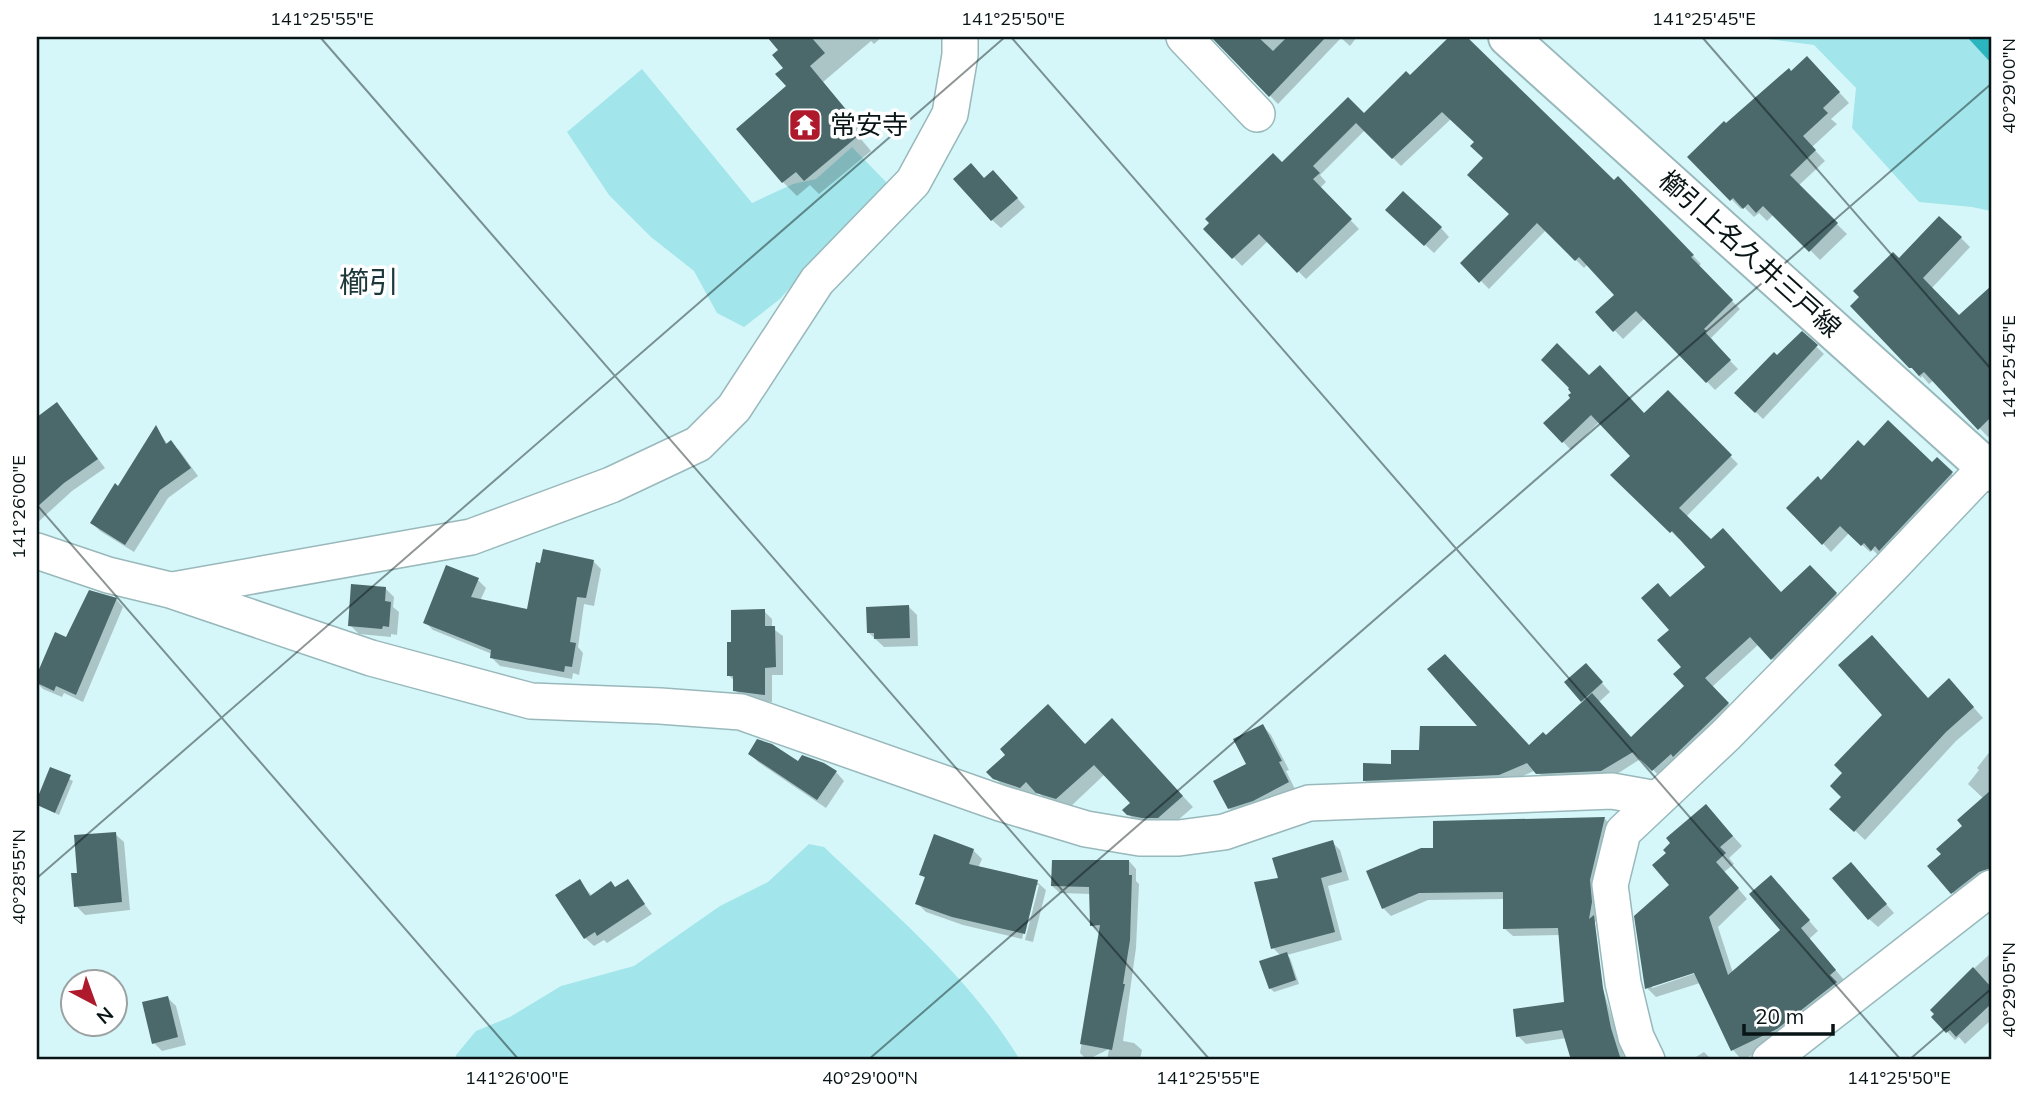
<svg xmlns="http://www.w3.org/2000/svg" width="2028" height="1097" font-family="Mulish,'Noto Sans JP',sans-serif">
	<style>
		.green { fill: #a2e5ea }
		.water { fill: #2bb5bf }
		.shadow { fill: #0003; fill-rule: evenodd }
		.building { fill: #4b686a }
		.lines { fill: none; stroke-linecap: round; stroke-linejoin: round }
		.minor-casing { stroke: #99b8bb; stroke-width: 38 }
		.major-casing { stroke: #99b8bb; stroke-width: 42 }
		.minor { stroke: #fff; stroke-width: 35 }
		.major { stroke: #fff; stroke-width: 38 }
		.ticks { fill: none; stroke: #081415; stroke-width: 2; stroke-opacity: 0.45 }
		.labels { text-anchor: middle; stroke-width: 7; stroke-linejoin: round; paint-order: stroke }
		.poi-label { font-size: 26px; fill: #081415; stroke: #fff; text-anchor: start }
		.street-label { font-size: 26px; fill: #081415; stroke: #fff }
		.quarter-label { font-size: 30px; fill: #1c383b; stroke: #fff }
		.neatline { fill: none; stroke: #081415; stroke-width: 2.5 }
		.ticks-label { font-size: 18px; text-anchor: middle; fill: #081415 }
	</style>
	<rect width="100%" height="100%" fill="#d6f7f9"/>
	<!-- green -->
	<g class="green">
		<polygon points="1752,37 1967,37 1991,63 1991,211 1972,207 1919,202 1852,128 1856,88 1814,45"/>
		<polygon points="642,69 752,203 793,184 816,179 852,147 887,183 880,199 826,246 780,299 744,327 717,313 694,271 651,237 609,195 567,132"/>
		<path d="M809 844 824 847C893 913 970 977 1020 1060H456V1055L476 1031 510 1017 561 986 634 966 720 906 768 882Z"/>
	</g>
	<!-- water -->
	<polygon class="water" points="1967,37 1991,37 1991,63"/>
	<!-- shadow -->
	<g class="shadow">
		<polygon points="769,37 882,37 874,44 871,41 823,82 861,127 855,132 871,151 819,194 810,185 797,196 783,182 789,86 780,51"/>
		<polygon points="1214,37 1357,37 1350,46 1341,38 1278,104"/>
		<polygon points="1452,37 1464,37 1614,183 1618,178 1701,264 1698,267 1740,309 1711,338 1713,340 1712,342 1738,369 1715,390 1645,318 1623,339 1597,312 1616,295 1588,264 1584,268 1546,230 1489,289 1463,263 1511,215 1476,142 1451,119 1401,166 1365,130 1320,175 1326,182 1320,188 1359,229 1306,279 1268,241 1242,266 1206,229 1282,164 1364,116 1410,77"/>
		<polygon points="1817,68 1849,103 1831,119 1837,124 1812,147 1825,161 1798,186 1847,234 1820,260 1774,214 1767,221 1759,213 1754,217 1744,207 1741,209 1690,157 1791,73"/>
		<polygon points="985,180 1002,181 1025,207 1001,228 992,220"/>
		<polygon points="1396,218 1441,228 1449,237 1434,253"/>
		<polygon points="1961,238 1970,247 1931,289 1959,318 1991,288 1991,435 1988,437 1934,380 1929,384 1922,376 1921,378 1853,306 1899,260"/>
		<polygon points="1802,333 1824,354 1763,419 1736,393"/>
		<polygon points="1589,378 1645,415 1668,393 1738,464 1686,517 1711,541 1781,594 1810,567 1844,602 1780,667 1759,644 1712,687 1736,712 1661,778 1642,758 1609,779 1546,781 1536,770 1508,783 1372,788 1364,780 1393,766 1529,747 1546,737 1584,703 1566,682 1594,674 1610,692 1599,702 1631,739 1686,686 1684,668 1672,630 1671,599 1707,567 1681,538 1679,539 1612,475 1632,456 1600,421 1571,450 1545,423 1572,398"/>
		<polygon points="57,404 105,468 72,491 37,523 37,456 51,443 37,424 37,419"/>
		<polygon points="156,428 168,445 171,443 179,450 198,476 168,498 134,552 100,531 92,523 118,488"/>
		<polygon points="1864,448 1932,464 1937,459 1960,482 1880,557 1873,550 1870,552 1849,533 1831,552 1789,508"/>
		<polygon points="593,561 601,569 594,606 584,604 578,647 583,653 579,675 573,673 572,679 500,666 492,658 492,654 433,630 425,622 478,580 486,588 480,601 528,611"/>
		<polygon points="385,588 394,597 393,607 399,612 397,635 391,634 391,637 359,634 350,625"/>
		<polygon points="116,599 123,607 83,702 64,693 62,697 43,689 37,683 37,678 56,635 67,639"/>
		<polygon points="908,606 917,615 918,646 884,647 869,633"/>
		<polygon points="764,611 772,619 772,628 783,636 783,675 772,675 772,702 743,699 735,690 735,681 728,675 733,643"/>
		<polygon points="1959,691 1983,718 1956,741 1865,840 1832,809 1928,699"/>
		<polygon points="1263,726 1271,735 1289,770 1286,771 1296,791 1238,817 1229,808"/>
		<polygon points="1122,731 1193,807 1169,828 1139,825 1128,814 1133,803 1105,774 1068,809 1049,803 1038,792 1032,798 1006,789 989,772 1086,746"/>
		<polygon points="1991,750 1991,878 1961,901 1952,892 1943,855 1984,799 1968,784 1979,770 1977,768"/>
		<polygon points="750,754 836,772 844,781 826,808 758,762"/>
		<polygon points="51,769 73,781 59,815 37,804"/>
		<path d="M1715 816 1742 846 1729 858 1734 864 1724 872 1747 899 1718 927 1733 973 1783 930 1780 887 1818 931 1809 939 1845 981 1786 1038 1742 1060 1733 1050 1700 983 1656 997 1647 988 1671 885ZM1701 968 1702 971 1652 988V984Z"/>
		<polygon points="1605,819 1612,826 1597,921 1584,927 1625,1060 1573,1060 1567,1038 1526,1044 1518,1036 1565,1003 1560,935 1513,936 1505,929 1505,899 1428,900 1391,916 1383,908 1435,850"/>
		<polygon points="115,834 124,842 130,910 85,915 76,906"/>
		<polygon points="1332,842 1340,850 1349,880 1328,886 1342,940 1287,955 1290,958 1299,984 1274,992 1270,988 1281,956 1273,948 1281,879"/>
		<polygon points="973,850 982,859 978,868 1037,882 1046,890 1033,942 1025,940 1039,885 1035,885 1022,939 963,925 926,912 917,903 926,879 921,874"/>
		<polygon points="1129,861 1136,869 1136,881 1139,884 1136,948 1123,1041 1134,1043 1142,1050 1140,1060 1107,1060 1109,1049 1087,1060 1080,1053 1101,932 1091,925 1091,894 1060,893 1052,886"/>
		<polygon points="1859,873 1894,913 1878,927 1869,919"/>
		<polygon points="579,881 592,896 616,889 627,881 652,914 607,943 604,940 594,946 585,938"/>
		<polygon points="1991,953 1991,1023 1990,1021 1965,1044 1959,1037 1955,1040 1933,1017 1956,985"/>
		<polygon points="168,998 176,1006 186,1045 162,1051 154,1043"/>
		<polygon points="1704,1052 1712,1060 1691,1060"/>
	</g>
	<!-- building -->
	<g class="building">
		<polygon points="767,37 811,37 825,53 810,66 848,112 842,117 858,136 804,181 796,172 782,183 736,129 786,86 775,74 783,68 772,55 778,50"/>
		<polygon points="1211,37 1258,37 1273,51 1287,37 1326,37 1269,97"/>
		<polygon points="1449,37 1467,37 1614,180 1618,176 1694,255 1691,257 1733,300 1704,329 1707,331 1705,332 1731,360 1706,383 1636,311 1613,332 1595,312 1614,295 1579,257 1575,261 1537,223 1479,283 1460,263 1509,214 1467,175 1483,158 1470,146 1474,142 1442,112 1392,159 1356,123 1313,166 1320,173 1313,179 1352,219 1297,273 1259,234 1232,259 1203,229 1209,223 1205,219 1273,153 1282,162 1348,97 1364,113 1406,71 1410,75"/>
		<polygon points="1807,56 1840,92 1823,108 1828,113 1803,136 1816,150 1790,175 1838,223 1809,252 1763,206 1756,213 1748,204 1743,209 1733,198 1730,201 1687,157 1724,121 1726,123 1789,68 1791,71"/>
		<polygon points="971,163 984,178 993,170 1018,198 991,221 953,179"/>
		<polygon points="1403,191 1442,227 1424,246 1385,210"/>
		<polygon points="1939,216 1962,237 1923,278 1959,315 1991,286 1991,417 1978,430 1924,372 1919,376 1912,368 1909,368 1850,306 1859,297 1853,291 1893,252 1899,258"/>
		<polygon points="1802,331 1818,345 1755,413 1734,393 1774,352 1777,355"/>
		<polygon points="1557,343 1589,375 1600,365 1644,413 1668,390 1732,455 1679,508 1711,539 1723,528 1781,592 1810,565 1837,593 1771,660 1750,637 1705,678 1729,703 1673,757 1671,754 1652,771 1633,752 1601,771 1536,774 1527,763 1499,775 1363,781 1363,763 1391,764 1391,750 1419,750 1420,726 1477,726 1427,669 1445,654 1529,745 1543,732 1546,735 1592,693 1631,737 1684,686 1673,674 1681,667 1657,640 1669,630 1641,598 1658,583 1670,597 1705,567 1672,531 1670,533 1610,475 1630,456 1591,415 1562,443 1543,423 1570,398 1568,395 1571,393 1568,389 1569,388 1541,360"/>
		<polygon points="57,402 98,459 64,483 37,507 37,417"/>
		<polygon points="1888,420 1932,462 1937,457 1953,472 1879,551 1875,546 1871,551 1864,543 1861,546 1840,526 1822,545 1786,508 1818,476 1821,480 1858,440 1864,446"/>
		<polygon points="156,425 166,444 171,440 191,468 160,490 125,545 90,523 115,483 118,486"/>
		<polygon points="543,549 594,560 586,598 577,597 570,642 576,643 572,667 565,666 564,672 490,658 491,650 423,623 446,565 479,578 471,597 527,609 536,562 540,563"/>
		<polygon points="351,584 386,587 385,601 391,602 389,627 383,626 382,629 348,626"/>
		<polygon points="89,590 117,598 76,695 56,686 54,691 37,683 37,674 55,632 66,637"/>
		<polygon points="909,605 910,638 874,639 874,633 867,633 866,607"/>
		<polygon points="765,609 765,626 775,626 776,667 765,668 765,695 733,691 733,676 727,676 727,642 731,642 731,610"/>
		<polygon points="1872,635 1928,698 1949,678 1974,707 1946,732 1854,832 1829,809 1841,797 1830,786 1842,773 1834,765 1882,715 1838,665"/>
		<polygon points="1586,663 1603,682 1581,702 1564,682"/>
		<polygon points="1048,704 1085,744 1112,718 1183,796 1158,818 1142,818 1127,815 1122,810 1130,803 1094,765 1056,799 1036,793 1026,782 1020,788 993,779 986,772 1005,755 1000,749"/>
		<polygon points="1263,724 1282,761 1279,762 1289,782 1253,801 1228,809 1213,781 1246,764 1233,739"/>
		<polygon points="757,739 772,744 798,761 802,755 824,763 837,771 817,800 748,754"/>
		<polygon points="50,767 71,775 55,813 37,805 37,799"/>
		<polygon points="1991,790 1991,868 1979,872 1951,894 1927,866 1941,854 1936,849 1962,826 1957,820"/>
		<polygon points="1706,804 1733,836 1720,847 1726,853 1716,862 1739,888 1709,917 1728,975 1780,930 1749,894 1771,875 1810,920 1801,928 1836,970 1830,975 1837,982 1777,1029 1731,1051 1694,973 1645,989 1634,916 1669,885 1652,865 1666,853 1663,850 1670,843 1666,838"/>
		<polygon points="1605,817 1590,880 1592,902 1589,919 1594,915 1603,988 1611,1028 1621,1060 1571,1060 1562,1030 1516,1037 1513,1009 1564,1002 1558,928 1503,929 1503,892 1419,893 1382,909 1366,871 1421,848 1433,848 1433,821"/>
		<polygon points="116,832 122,902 74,907 71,873 77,873 74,835"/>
		<polygon points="934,834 974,849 969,864 1038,880 1025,934 952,917 915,904 925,877 919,875"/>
		<polygon points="1333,840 1342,872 1321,878 1335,932 1271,949 1254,882 1278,878 1272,858"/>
		<polygon points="1052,860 1129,860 1129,875 1132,875 1130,940 1123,984 1125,984 1112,1050 1080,1044 1100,925 1090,926 1089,887 1051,886"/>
		<polygon points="1851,862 1887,904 1868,920 1832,878"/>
		<polygon points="580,879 590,896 611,881 615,887 628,879 645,904 597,936 595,932 584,939 555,895"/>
		<polygon points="1287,952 1296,980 1269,989 1259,961"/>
		<polygon points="1973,967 1991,987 1991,1004 1956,1037 1950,1030 1946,1033 1931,1017 1934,1014 1930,1010"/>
		<polygon points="168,996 178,1037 152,1044 142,1002"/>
	</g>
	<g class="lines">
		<defs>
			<g id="minor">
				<polyline points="1184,37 1257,114"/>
				<polyline points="37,551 108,575 170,590 371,658 531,701 660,706 741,712 1000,803 1086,829 1140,838 1179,838 1224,832 1309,803 1612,791 1657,799"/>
				<polyline points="173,590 471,537 611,485 698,444 734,408 817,281 913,182 950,114 960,55 960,37"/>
				<polyline points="1647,1060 1636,1037 1623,983 1610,885 1623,832 1726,735 1892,566 1986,467"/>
				<polyline points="1770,1060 1991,888"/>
			</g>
			<polyline id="major" points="1508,37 1991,472"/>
		</defs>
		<!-- minor casing -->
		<use href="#minor" class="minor-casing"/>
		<!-- major casing -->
		<use href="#major" class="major-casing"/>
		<!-- minor -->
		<use href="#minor" class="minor"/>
		<!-- major -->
		<use href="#major" class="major"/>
	</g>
	<!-- ticks -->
	<path class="ticks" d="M320 37 1210 1060M1011 37 1901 1060M1702 37 1991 369M37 505 519 1060M37 878 1005 37M868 1060 1991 84M1909 1060 1991 989"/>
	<!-- icons -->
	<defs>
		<symbol id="temple-square" viewBox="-11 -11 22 22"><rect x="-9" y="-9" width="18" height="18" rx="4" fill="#ae1a2c" stroke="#fff"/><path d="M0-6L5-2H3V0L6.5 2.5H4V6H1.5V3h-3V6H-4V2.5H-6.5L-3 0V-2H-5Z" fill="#fff"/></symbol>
	</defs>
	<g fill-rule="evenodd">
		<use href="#temple-square" x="786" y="106" width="38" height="38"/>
	</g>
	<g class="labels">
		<!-- poi labels -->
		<g class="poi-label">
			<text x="830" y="134">常安寺</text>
		</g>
		<!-- street labels -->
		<g class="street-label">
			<text transform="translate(1750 254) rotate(42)" y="9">櫛引上名久井三戸線</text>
		</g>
		<!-- quarter labels -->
		<g class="quarter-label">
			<text x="369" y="293">櫛引</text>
		</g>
	</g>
	<!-- border -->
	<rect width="2028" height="1097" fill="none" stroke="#ffffff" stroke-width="77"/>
	<!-- north arrow -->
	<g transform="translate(94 1003) rotate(139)"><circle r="33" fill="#ffffff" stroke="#9ca1a1" stroke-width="2"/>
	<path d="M0-5L12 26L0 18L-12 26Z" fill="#ae1a2c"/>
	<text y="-10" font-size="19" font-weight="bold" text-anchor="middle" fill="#081415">N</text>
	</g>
	<!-- scale -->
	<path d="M1744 1024v10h89v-10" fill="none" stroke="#081415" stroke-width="3.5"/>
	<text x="1755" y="1024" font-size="21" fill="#081415" stroke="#ffffff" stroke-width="5" paint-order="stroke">20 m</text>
	<rect x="38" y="38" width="1952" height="1020" class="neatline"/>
	<g class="ticks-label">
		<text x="322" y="25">141°25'55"E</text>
		<text x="1013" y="25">141°25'50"E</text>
		<text x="1704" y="25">141°25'45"E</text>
		<text transform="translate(2009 86) rotate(-90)" y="6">40°29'00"N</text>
		<text transform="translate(2009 367) rotate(-90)" y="6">141°25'45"E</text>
		<text transform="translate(19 507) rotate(-90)" y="6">141°26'00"E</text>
		<text transform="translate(19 877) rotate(-90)" y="6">40°28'55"N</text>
		<text transform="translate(2009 990) rotate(-90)" y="6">40°29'05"N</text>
		<text x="517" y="1084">141°26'00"E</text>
		<text x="870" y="1084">40°29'00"N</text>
		<text x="1208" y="1084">141°25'55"E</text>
		<text x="1899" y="1084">141°25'50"E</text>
	</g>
</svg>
